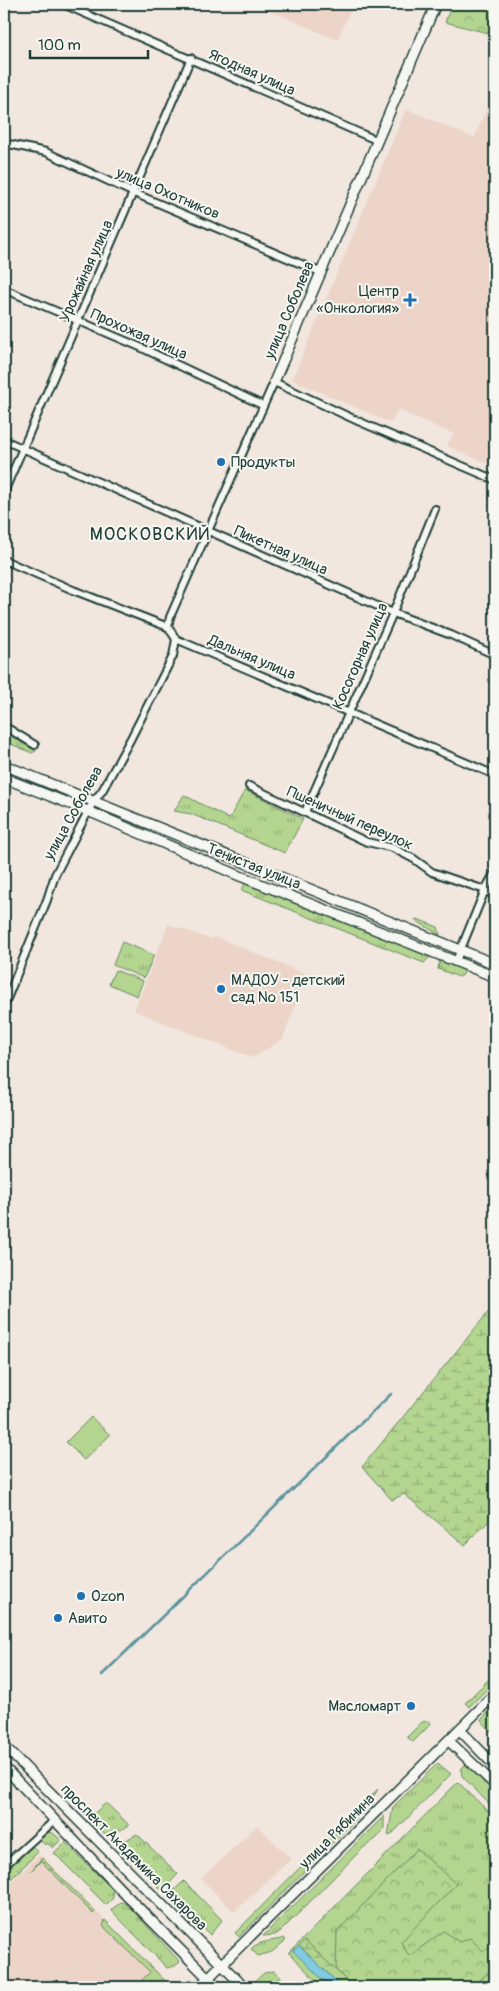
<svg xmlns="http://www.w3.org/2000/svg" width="499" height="1991" font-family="Pangolin,sans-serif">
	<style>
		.built { fill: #ecd5c8 }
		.grass { fill: url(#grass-tufts); stroke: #698962 }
		.forest { fill: url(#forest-crowns); stroke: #698962 }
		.wetland { fill: url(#wetland-marsh); stroke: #698962 }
		.pitch { fill: #b3d58f; stroke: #698962 }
		.water { fill: #82cbe3; stroke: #5a929d }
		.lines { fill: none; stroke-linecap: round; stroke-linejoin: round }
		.stream { stroke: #5a929d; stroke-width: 2.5 }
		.street-casing { stroke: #1f3d34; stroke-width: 10 }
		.secondary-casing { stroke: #1f3d34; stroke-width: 12 }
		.street { stroke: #f6f6f2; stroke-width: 6 }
		.secondary { stroke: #f6f6f2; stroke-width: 9 }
		.poi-dot { fill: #1f6fb2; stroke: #f6f6f2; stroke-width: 2 }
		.labels { text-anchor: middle; stroke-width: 4; stroke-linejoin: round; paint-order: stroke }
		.street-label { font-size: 15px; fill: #1f3d34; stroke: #f6f6f2 }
		.poi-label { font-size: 15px; fill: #1f3d34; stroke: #f6f6f2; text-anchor: start }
		.quarter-label { font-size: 18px; letter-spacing: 1px; fill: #1f3d34; stroke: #f6f6f2 }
	</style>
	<defs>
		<pattern id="grass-tufts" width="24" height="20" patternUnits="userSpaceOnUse" patternTransform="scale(1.25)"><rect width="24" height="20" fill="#b3d58f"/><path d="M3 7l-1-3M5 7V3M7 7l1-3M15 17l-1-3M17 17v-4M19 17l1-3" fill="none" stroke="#91ae76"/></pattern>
		<pattern id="forest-crowns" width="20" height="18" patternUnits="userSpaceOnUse" patternTransform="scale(1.25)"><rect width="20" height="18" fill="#b3d58f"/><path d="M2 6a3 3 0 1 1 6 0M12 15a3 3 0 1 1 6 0" fill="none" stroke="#91ae76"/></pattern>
		<pattern id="wetland-marsh" width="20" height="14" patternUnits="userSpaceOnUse" patternTransform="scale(1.25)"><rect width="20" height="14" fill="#b3d58f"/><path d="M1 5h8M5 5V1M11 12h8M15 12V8" fill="none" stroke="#91ae76"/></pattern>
	</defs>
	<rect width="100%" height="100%" fill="#f1e7df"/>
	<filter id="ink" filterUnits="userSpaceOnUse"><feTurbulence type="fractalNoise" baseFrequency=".02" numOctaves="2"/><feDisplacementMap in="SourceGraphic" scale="10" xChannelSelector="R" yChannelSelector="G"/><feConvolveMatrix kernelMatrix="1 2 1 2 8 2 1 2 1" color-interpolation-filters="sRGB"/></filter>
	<g filter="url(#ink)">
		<!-- built -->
		<g class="built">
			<polygon points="255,4 353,4 337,40"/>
			<polygon points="495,89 495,467 447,446 453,434 398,410 391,423 292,380 406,109 474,138"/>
			<polygon points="168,924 210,939 216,937 306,974 283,1039 253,1058 134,1011"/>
			<polygon points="257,1825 291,1859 234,1912 201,1879"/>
			<polygon points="39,1854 169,1983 164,1987 4,1987 4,1889"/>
		</g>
		<!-- grass -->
		<g class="grass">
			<polygon points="4,732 36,751 32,753 4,741"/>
			<polygon points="245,790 303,819 285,853 191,814 174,811 184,795 229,819"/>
			<polygon points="246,883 431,956 424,963 241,890"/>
			<polygon points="417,919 438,927 440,935 415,920"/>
			<polygon points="122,942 154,955 144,978 113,965"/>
			<polygon points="440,959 465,969 463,975 459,977 438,969"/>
			<polygon points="495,1673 495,1681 469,1707 465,1703"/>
			<polygon points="495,1705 495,1729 492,1732 481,1720"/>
			<polygon points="429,1721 431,1724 413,1742 407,1737 422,1722"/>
			<polygon points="438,1763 451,1774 390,1836 388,1835 393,1807"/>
			<polygon points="466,1764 495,1793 495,1810 462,1776 461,1769"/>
			<polygon points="458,1782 495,1818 495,1987 322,1987 289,1953"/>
			<polygon points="378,1789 365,1810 239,1937 235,1933"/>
			<polygon points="106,1803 129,1825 112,1835 105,1834 89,1818"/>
			<polygon points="384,1816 384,1829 377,1838 363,1848 281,1931 275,1935 263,1936"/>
			<polygon points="45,1832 53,1833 61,1840 53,1848 47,1843 45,1845 38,1838"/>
			<polygon points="137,1834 178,1874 165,1888 161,1889 117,1845"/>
			<polygon points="65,1842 113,1890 113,1898 106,1905 54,1853"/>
			<polygon points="31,1845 38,1852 4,1886 4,1872"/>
			<polygon points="42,1858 95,1912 93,1914 41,1861 31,1871"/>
			<polygon points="184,1881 222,1920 210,1935 177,1901 174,1902 169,1897 171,1893"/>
			<polygon points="121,1902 127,1904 180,1962 175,1966 167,1968 111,1910"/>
			<polygon points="105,1920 167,1983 163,1987 135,1987 150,1972 103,1926"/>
			<path d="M284 1938 286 1940 272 1952 258 1956 251 1949C259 1940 273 1942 284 1938Z"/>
			<polygon points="274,1971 291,1987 255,1987 252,1984 264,1973"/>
		</g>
		<!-- forest -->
		<g class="forest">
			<polygon points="452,4 495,4 495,35 445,22"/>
			<polygon points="417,1849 456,1884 401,1942 409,1956 444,1931 459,1942 470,1938 483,1951 495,1946 495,1966 473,1987 353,1987 336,1970 337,1932"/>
		</g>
		<!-- wetland -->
		<g class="wetland">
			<polygon points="495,1304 495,1515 465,1545 404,1494 392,1500 362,1467"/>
			<polygon points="305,1940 353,1987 342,1987 299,1946"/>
			<polygon points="495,1966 495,1977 485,1987 473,1987"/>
		</g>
		<!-- pitch -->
		<g class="pitch">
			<polygon points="115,970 143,981 137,996 109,984"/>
			<polygon points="91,1417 110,1435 84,1460 66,1442"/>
		</g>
		<!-- water -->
		<polygon class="water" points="299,1946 342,1987 330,1987 293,1951"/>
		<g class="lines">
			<!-- stream -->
			<polyline class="stream" points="102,1675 391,1394"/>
			<defs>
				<g id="street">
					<polyline points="63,4 376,140"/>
					<polyline points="4,143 46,152 134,193 320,272"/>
					<polyline points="4,289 140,347 262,405"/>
					<polyline points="4,440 393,613 451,635 495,655"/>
					<polyline points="4,492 191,58"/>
					<polyline points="4,560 73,590 168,627 176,639 495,775"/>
					<polyline points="168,627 170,617 274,382 358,421 495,480"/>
					<polyline points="4,726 35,745"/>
					<polyline points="249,786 367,842 393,848 414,859 432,872 485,890 495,896"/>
					<polyline points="305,812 393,613 435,509"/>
					<polyline points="456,961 485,890 495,872"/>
					<polyline points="4,1006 47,900 55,875 93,802 102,791 130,740 173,656 176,639"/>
					<polyline points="4,1866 55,1820"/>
				</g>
				<g id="secondary">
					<polyline points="274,382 436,4"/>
					<polyline points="4,765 495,964"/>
					<polyline points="4,778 88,811 240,876 495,977"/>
					<polyline points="460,1730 495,1766"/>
					<polyline points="449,1741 495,1785"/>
					<polyline points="4,1746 244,1987"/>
					<polyline points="4,1767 124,1893 217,1987"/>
					<polyline points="199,1987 495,1694"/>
				</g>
			</defs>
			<!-- street casing -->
			<use href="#street" class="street-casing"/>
			<!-- secondary casing -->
			<use href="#secondary" class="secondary-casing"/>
			<!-- street -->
			<use href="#street" class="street"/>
			<!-- secondary -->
			<use href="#secondary" class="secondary"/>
		</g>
	</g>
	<!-- markers -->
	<g class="poi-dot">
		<path d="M407.5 292.5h5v5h5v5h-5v5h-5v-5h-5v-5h5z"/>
		<circle cx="221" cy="462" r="5"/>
		<circle cx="221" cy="989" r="5"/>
		<circle cx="81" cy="1596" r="5"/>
		<circle cx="58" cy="1618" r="5"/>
		<circle cx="411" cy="1706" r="5"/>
	</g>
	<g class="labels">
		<!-- street labels -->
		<g class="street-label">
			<text transform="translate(252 72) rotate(24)" y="5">Ягодная улица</text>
			<text transform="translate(168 193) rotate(23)" y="5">улица Охотников</text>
			<text transform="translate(86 271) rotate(-66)" y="5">Урожайная улица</text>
			<text transform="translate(289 310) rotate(-67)" y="5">улица Соболева</text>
			<text transform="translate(139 334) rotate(24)" y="5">Прохожая улица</text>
			<text transform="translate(281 550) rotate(24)" y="5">Пикетная улица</text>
			<text transform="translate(360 656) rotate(-66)" y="5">Косогорная улица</text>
			<text transform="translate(252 657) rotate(23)" y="5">Дальняя улица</text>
			<text transform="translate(73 813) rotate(-61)" y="5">улица Соболева</text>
			<text transform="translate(350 818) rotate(24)" y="5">Пшеничный переулок</text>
			<text transform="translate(254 866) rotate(22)" y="5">Тенистая улица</text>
			<text transform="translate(337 1831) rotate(-45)" y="5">улица Рябинина</text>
			<text transform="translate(134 1857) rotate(45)" y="5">проспект Академика Сахарова</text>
		</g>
		<!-- poi labels -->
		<g class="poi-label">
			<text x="399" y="296" text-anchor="end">Центр<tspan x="399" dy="17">«Онкология»</tspan></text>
			<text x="231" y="467">Продукты</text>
			<text x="231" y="985">МАДОУ - детский<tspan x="231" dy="17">сад № 151</tspan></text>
			<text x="91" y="1601">Ozon</text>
			<text x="68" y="1623">Авито</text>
			<text x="401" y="1711" text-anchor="end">Масломарт</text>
		</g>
		<!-- quarter labels -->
		<g class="quarter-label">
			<text x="150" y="540">МОСКОВСКИЙ</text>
		</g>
	</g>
	<!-- margin -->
	<rect width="499" height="1991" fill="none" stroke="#f6f6f2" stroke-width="20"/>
	<rect x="10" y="10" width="479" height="1971" fill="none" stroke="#1f3d34" stroke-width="2" filter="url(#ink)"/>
	<!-- scale -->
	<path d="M30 50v8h118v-8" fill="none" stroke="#1f3d34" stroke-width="2.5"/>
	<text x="38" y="50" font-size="15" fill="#1f3d34" stroke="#f6f6f2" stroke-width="4" paint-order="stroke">100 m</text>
</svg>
